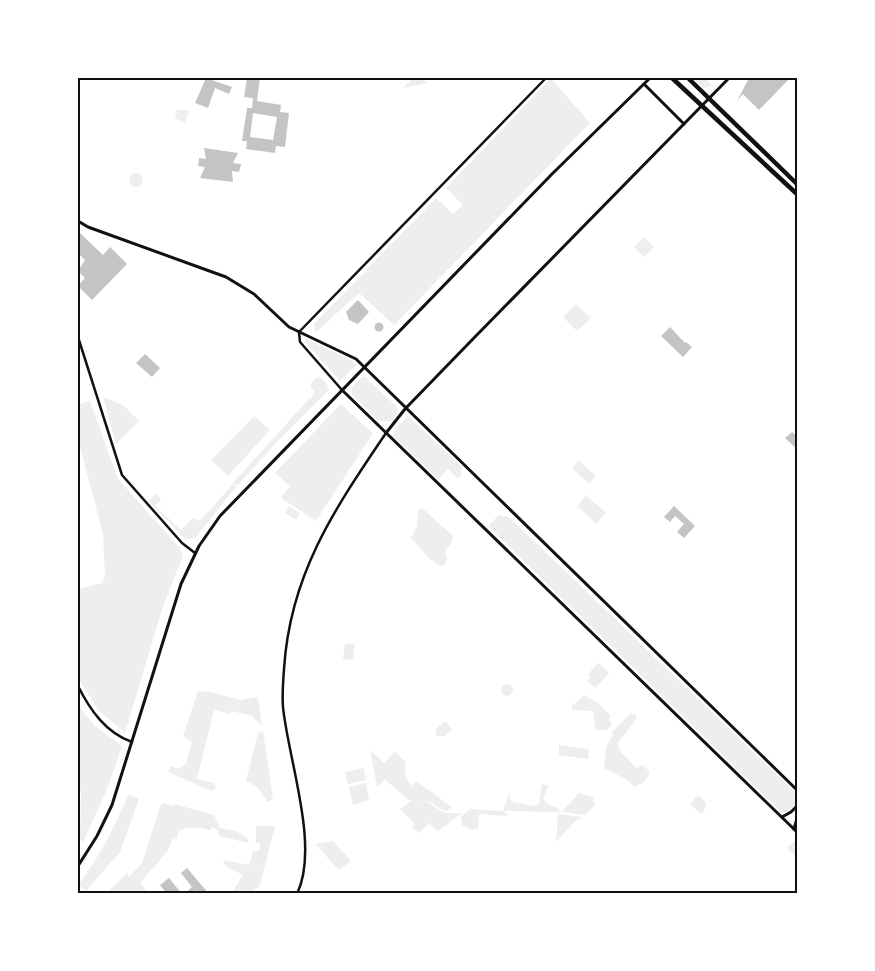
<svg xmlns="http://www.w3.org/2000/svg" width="875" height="971" font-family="Lato,sans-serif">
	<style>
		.green { fill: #eee }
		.building { fill: #c4c4c4; fill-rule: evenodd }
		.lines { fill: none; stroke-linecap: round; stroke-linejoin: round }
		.minor { stroke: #111; stroke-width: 2.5 }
		.tertiary { stroke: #111; stroke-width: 3 }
		.primary { stroke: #111; stroke-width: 4.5 }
		.neatline { fill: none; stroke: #111; stroke-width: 2 }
	</style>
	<rect width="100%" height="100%" fill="#fff"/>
	<!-- green -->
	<g class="green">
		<polygon points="413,78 421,78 428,83 403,88"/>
		<polygon points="551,78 590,123 394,325 359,293 315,333 314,324 436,198 453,214 463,205 446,188"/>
		<polygon points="693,78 705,78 713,86 704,88"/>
		<polygon points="177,110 189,110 185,123 175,118"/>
		<circle cx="136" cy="180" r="7"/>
		<polygon points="644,237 654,247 644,257 634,247"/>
		<polygon points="576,304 591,318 577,331 563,317"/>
		<polygon points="305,338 351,360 357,365 340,381 305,342"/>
		<polygon points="318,376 326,383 329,390 276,443 238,485 233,483 308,400 312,398 314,391 311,389 311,383"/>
		<polygon points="362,377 365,377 397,407 398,412 391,421 379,421 352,395 352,388"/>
		<polygon points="103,397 123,405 139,421 116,444"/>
		<polygon points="90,401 118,479 180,548 183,556 163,606 125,733 98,710 78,678 78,589 102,583 105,576 103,534 78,439 78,404"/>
		<polygon points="341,404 373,433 316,521 281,498 290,486 275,473"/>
		<polygon points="254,416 270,430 228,476 211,460"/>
		<polygon points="408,416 463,468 460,471 462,474 458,478 448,469 438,479 393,436 395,429"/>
		<polygon points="579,461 596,476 589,484 572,468"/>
		<polygon points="233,484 237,486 195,538 186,540 147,499 151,501 150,499 156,494 161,499 155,506 181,530 193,518 200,521"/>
		<polygon points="586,495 606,513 596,524 577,506"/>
		<polygon points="289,506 300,513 296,520 285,513"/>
		<polygon points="422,508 453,536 452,542 445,551 447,559 444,565 440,566 430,559 411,538 417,526 418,511"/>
		<polygon points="499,515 509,517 797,794 797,802 788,812 781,812 488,526"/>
		<polygon points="345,644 355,644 353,660 343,659"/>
		<polygon points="598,663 609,673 595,688 587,681 591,677 588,674"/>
		<circle cx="507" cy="690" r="6"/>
		<polygon points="198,691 210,692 241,700 258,697 262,726 252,716 231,711 230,714 214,710 197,779 214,783 216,788 212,791 168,772 170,766 179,769 186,764 192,742 183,736"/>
		<polygon points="584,695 598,703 611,716 609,719 612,725 607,730 596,730 593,711 572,710 572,706"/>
		<polygon points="78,705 96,727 122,746 106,792 83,842 80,839 81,791 78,786"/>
		<polygon points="630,714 635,714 637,718 618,743 620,752 637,768 641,765 646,768 650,773 645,781 635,787 625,779 604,768 606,747 613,735 612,732"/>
		<polygon points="445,721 452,729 445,736 437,736 435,730"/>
		<polygon points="263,731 273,799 268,802 256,786 246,781 258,733"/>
		<polygon points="559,745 589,749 588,759 559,755"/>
		<polygon points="370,750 384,763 395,752 405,761 406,778 412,786 416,781 452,807 445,812 429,801 420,801 428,802 444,813 462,813 438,831 429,823 419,833 412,827 415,824 400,809 413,800 408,800 385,779 377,787"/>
		<polygon points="364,768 366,780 348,784 345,772"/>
		<polygon points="366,783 369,800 353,805 349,787"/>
		<polygon points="542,784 549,786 543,798 546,803 559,809 559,812 504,811 508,816 479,814 478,829 472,830 462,825 461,817 470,809 503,811 510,792 510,800 512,802 535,806 539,804"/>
		<polygon points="579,793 593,797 595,805 585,815 562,812"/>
		<path d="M129 794 139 799 120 852 86 891 78 885C100 857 114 827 129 794Z"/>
		<polygon points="698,795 706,803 705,809 701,814 690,804"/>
		<path d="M163 803 173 806 174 804 214 815 220 828 236 831 249 840 248 843 219 836 218 830 212 827 211 830C199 828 190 825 179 831L176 840 173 838 167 852 140 883 147 892 107 893 127 873 129 877 142 863 160 807Z"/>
		<polygon points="558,814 583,817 574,822 556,842"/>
		<polygon points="256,826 275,826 260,885 251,893 232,893 243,875 225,866 223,860 249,865 253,851 259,851 260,843 256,843"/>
		<polygon points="333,841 351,861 339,870 315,844"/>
		<polygon points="795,841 797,843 797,858 787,848"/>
	</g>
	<!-- building -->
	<g class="building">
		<polygon points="206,78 232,87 229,94 215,88 208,108 195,103"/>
		<path d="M247 78H260L257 101 281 105 280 112 289 113 285 147 276 146 275 153 246 149 247 141H242L247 108H252L253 98 244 97ZM253 113 277 117 273 140 250 137Z"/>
		<polygon points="749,78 790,78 759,110 743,94 737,101"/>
		<polygon points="204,148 238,153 233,163 241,164 239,172 232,171 233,182 200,178 205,167 198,166 199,158 206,159"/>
		<polygon points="80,233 103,255 110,247 127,264 92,300 78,286 85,278 78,271 85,260 78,253 78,235"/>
		<polygon points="358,300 369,312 358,324 349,320 346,312"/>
		<circle cx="379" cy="327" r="4.5"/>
		<polygon points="670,327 685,343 686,342 692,347 683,357 661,336"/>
		<polygon points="145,354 160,368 152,377 136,363"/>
		<polygon points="792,432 798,437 798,450 785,438"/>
		<polygon points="674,506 695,526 684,538 677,532 684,524 675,516 670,522 664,517"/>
		<polygon points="187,868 209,894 198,894 195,890 190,894 184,894 192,887 181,873"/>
		<polygon points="169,878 182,894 167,894 160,885"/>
	</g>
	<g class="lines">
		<!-- minor -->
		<g class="minor">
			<polyline points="78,337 122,475 182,543 195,553"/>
			<polyline points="342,390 300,342 299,332 546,78"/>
			<path d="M78 686C90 710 106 733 132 742"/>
			<path d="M297 894C320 846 288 759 283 707 282 695 283 682 284 669 290 574 334 510 386 433"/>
		</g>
		<!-- tertiary -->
		<g class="tertiary">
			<polyline points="644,84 684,124"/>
			<polyline points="78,221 88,227 226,277 254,294 289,327 356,359 798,791"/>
			<polyline points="342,390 798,833"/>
			<polyline points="386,433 405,409 470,342 729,78"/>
			<polyline points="782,817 791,812 798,805"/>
			<polyline points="794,829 798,815"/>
			<polyline points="78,866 97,836 112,805 181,584 199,546 220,516 552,174 650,78"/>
		</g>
		<!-- primary -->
		<g class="primary">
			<polyline points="672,78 798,195"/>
			<polyline points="688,78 798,185"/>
		</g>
	</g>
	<!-- border -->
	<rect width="875" height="971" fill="none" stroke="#ffffff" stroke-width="158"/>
	<rect x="79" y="79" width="717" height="813" class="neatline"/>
</svg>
